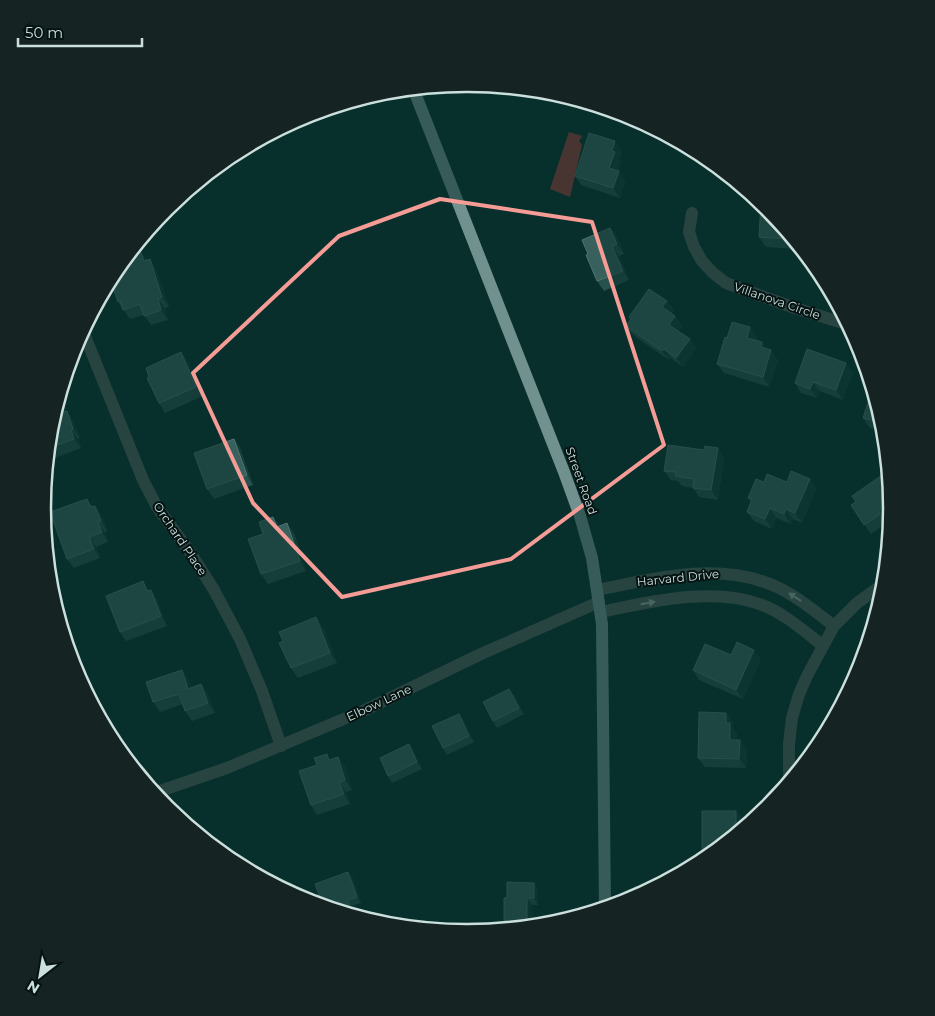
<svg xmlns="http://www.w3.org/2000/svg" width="935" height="1016" font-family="Montserrat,sans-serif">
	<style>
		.water { fill: #983d3b }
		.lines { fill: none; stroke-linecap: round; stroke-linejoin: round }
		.minor { stroke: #4e5d5b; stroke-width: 12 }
		.major { stroke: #71918e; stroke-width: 12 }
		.wall { fill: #26514d }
		.shaded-wall { fill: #133d39 }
		.building { fill: #38605c; stroke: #4f7470 }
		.oneway { fill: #93a4a2 }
		.marked { fill: none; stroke: #f59c96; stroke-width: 4; stroke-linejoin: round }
		.labels { text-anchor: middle; stroke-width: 4; stroke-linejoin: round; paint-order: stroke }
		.street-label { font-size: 12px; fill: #cbdfdc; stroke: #051412 }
		.rim { fill: none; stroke: #cbdfdc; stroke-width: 2.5 }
	</style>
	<rect width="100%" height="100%" fill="#082f2c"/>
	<!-- water -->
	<polygon class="water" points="569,132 582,136 579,141 582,145 570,197 550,189"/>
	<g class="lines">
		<!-- minor -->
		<g class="minor">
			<polyline points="692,213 689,232 694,247 702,261 713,273 726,283 795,308 849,325"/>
			<polyline points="83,331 143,480 157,507 190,552 214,590 240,639 262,691 281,746"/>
			<path d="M598 590C655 578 721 561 777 587 798 597 816 612 834 626"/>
			<path d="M601 612C649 602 715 586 762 605 784 613 804 631 822 645"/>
			<polyline points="789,783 789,744 792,718 799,694 808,674 834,626 857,603 885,583"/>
			<polyline points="154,793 227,768 365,710 481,654 599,602"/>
		</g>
		<!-- major -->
		<polyline class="major" points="413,88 564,472 580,516 592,558 602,624 605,908"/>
	</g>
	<!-- wall -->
	<g class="wall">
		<polygon points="622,151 619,158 621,161 618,171 625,181 620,198 581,185 575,176"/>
		<polygon points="768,208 795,249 766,247 759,237"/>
		<polygon points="610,228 617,237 624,254 619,256 629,280 604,291 597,281 588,254"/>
		<polygon points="150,259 156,269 169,307 165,308 168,320 151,325 144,315 130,319 118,302 123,270"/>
		<polygon points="674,310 671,313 675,316 682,326 678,331 690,339 696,348 683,367 671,358 669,360 633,335 626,326 631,319 629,317"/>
		<polygon points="750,327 757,337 756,340 762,342 767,349 778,360 769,387 724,373 717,364 727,338"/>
		<polygon points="188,362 203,396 165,413 159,403"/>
		<polygon points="853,372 843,400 820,391 817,398 801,393 795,383"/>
		<polygon points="873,387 884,425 885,431 870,428 863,418"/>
		<polygon points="60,402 73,421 80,438 78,439 81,448 47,461 51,425"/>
		<polygon points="234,439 240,448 253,485 214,499 207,489"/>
		<polygon points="724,458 718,500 699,497 693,488 682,486 678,481 671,480 664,471"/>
		<polygon points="890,479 892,508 892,515 884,520 887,523 871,534 851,505"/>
		<polygon points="787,482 816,489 802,523 793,519 791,524 776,518 772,529 754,521 747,512 751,502 748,498"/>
		<polygon points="87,499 92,506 102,515 107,531 105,532 108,542 96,547 100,558 74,568 67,559"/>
		<polygon points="280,526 294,533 306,571 268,584 261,574 263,534"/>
		<polygon points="150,590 157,600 167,626 126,641 120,632"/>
		<polygon points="323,627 337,663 298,678 291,668"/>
		<polygon points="731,655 761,659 743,699 699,680 693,670"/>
		<polygon points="188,679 191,688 201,684 208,694 215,713 192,721 185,711 183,704 160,712 153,702"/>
		<polygon points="514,695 524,714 497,728 493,721"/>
		<polygon points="726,713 733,722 732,727 737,733 737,740 747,750 746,768 705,767 698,758"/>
		<polygon points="459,714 463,720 474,742 447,755 443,748"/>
		<polygon points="409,744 413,751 422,769 392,783 388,776"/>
		<polygon points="330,759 345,766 352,790 346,792 350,804 317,815 311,805 317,765"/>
		<polygon points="736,811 743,820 743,829 707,858 702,851"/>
		<polygon points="348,872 353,879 361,903 352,906 356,916 323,906"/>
		<polygon points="534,883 538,889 538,905 532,905 532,927 522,928 508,927 504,921 507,898"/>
	</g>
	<!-- shaded-wall -->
	<g class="shaded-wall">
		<polygon points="615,141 622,151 619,158 621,161 616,178 609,168 612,151"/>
		<polygon points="619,171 625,181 620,198 613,188"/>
		<polygon points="610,228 617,237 624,254 617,244"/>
		<polygon points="789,233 795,241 795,249 788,239"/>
		<polygon points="612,246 619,256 629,280 623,271"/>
		<polygon points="140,250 147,260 144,261"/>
		<polygon points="150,259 156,269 169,307 162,297"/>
		<polygon points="158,299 165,308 168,320 161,310"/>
		<polygon points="667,301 674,310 669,317 662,307"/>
		<polygon points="675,316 682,326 676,334 669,325"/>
		<polygon points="750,327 757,337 754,347 747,338"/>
		<polygon points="690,339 696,348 683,367 676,358"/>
		<polygon points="762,342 769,352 761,347"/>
		<polygon points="664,349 671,358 669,360 662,351"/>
		<polygon points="771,350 778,360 769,387 763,377"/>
		<polygon points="181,352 188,362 203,396 196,387"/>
		<polygon points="846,363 853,372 843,400 836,390"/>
		<polygon points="813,382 820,391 817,398 810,389"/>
		<polygon points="60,402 66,412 63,412"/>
		<polygon points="67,411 73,421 80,438 73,429"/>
		<polygon points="71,430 78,439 81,448 74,439"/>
		<polygon points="234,439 240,448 253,485 247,475"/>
		<polygon points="718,448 724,458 718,500 711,490"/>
		<polygon points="810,479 816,489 802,523 795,513"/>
		<polygon points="95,506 102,515 107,531 101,521"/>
		<polygon points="770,508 776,518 772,529 765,519"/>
		<polygon points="786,509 793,519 791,524 784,514"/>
		<polygon points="273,517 280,526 277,527"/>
		<polygon points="98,522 105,532 108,542 102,532"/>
		<polygon points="287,523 294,533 306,571 300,561"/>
		<polygon points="89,537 96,547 100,558 94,549"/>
		<polygon points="143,581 150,591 147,591"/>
		<polygon points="151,590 157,600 167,626 161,616"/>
		<polygon points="316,617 323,627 337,663 330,653"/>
		<polygon points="754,650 761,659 743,699 736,690"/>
		<polygon points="182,670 188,679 195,698 188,689"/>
		<polygon points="201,684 208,694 215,713 208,703"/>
		<polygon points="509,689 514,695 524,714 519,708"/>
		<polygon points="726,713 733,722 732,727 737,733 736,750 730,740 726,723"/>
		<polygon points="459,714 463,720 474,742 469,736"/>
		<polygon points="740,740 747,750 746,768 739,759"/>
		<polygon points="409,744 413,751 422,769 417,762"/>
		<polygon points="338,757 345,766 352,790 345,780"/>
		<polygon points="339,782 346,792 350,804 344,794"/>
		<polygon points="736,811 743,820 743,829 736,835"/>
		<polygon points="348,872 353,879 361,903 357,897"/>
		<polygon points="534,883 538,889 538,905 534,898"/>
		<polygon points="527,898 532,905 532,927 527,921"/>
		<polygon points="348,900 352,906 356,916 353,914"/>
	</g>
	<!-- building -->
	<g class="building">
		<polygon points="589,133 615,141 612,151 615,152 609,168 619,171 613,188 575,176"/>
		<polygon points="761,202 768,208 789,233 788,239 759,237"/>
		<polygon points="610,228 617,244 612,246 623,271 597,281 586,255 588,254 582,240"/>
		<polygon points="140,250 144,261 150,259 162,297 158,299 161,310 144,316 140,304 123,310 120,301 118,302 110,279 114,273 123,270 121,263 129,254"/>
		<polygon points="649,289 667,301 662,307 675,316 669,325 690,339 676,358 664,349 662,351 626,326 631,319 629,317"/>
		<polygon points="732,322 750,327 747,338 762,342 761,347 771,350 763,377 717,364 725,337 727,338"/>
		<polygon points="807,349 846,363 836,390 813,382 810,389 795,383"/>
		<polygon points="181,352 196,387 159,403 147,378 149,377 146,368"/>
		<polygon points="873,387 884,423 863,418"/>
		<polygon points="60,402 63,412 67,411 73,429 71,430 74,439 48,448 51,425 57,403"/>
		<polygon points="234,439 247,475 207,489 194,453"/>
		<polygon points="668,445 704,450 705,446 718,448 711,490 693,488 694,479 675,476 676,472 664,471"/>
		<polygon points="791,471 810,479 795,513 786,509 784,514 770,508 765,519 747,512 752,499 748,498 756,479 764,482 767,474 787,482"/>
		<polygon points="885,473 890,479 892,501 878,510 880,514 864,525 851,505 856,502 852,496"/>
		<polygon points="87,499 90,507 95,506 101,521 98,522 102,532 89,537 94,549 67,559 50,512"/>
		<polygon points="273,517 277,527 287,523 300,561 261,574 248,539 263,534 259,522"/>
		<polygon points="143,581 147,591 151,590 161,616 120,632 106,596"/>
		<polygon points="316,617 330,653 291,668 279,643 283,641 279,632"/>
		<polygon points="737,642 754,650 736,690 693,670 705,644 731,655"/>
		<polygon points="182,670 188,689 201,684 208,703 185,711 179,694 153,702 146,682"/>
		<polygon points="509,689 519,708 493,721 483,702"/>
		<polygon points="699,712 726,713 726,723 730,723 730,740 740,740 739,759 698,758"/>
		<polygon points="459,714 469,736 443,748 432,726"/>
		<polygon points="409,744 417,762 388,776 380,758"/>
		<polygon points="327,754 329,760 338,757 345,780 339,782 344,794 311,805 299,771 317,765 314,758"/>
		<polygon points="702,811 736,811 736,835 716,851 702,851"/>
		<polygon points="348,872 357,897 348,900 353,914 351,915 331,909 330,906 327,907 323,906 315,884"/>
		<polygon points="507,882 534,883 534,898 527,898 527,921 504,921 504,898 507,898"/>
	</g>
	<!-- one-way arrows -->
	<defs><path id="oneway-solid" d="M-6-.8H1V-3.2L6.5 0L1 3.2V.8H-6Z" transform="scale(1.25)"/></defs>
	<g class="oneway">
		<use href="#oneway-solid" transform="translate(795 597) rotate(-147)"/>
		<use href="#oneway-solid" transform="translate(648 603) rotate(-10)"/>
	</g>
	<!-- marked area -->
	<path d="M0 0H935V1016H0ZM440 199 592 222 664 445 511 559 342 597 253 503 193 373 339 236Z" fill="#082f2c" fill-opacity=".55" fill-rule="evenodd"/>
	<path class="marked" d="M440 199 592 222 664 445 511 559 342 597 253 503 193 373 339 236Z"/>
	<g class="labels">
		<!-- street labels -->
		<g class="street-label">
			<text transform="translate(777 301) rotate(19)" y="4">Villanova Circle</text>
			<text transform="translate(581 481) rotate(70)" y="4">Street Road</text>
			<text transform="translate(180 539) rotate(56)" y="4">Orchard Place</text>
			<text transform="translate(678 578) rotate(-6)" y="4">Harvard Drive</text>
			<text transform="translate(379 703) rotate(-25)" y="4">Elbow Lane</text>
		</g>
	</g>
	<!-- crop -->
	<path d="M0 0H935V1016H0ZM51 508a416 416 0 1 1 832 0a416 416 0 1 1-832 0Z" fill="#152422" fill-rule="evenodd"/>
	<path class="rim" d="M51 508a416 416 0 1 1 832 0a416 416 0 1 1-832 0Z"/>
	<!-- north arrow -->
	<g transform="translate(40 976) rotate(211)" stroke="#051412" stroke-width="4" paint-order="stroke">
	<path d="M0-4L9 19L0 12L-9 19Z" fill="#cbdfdc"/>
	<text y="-8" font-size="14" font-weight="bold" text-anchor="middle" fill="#cbdfdc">N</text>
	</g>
	<!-- scale -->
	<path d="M18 38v8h124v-8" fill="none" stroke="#cbdfdc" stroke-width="2.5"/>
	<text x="25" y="38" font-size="15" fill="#cbdfdc" stroke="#051412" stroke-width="4" paint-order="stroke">50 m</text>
</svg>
